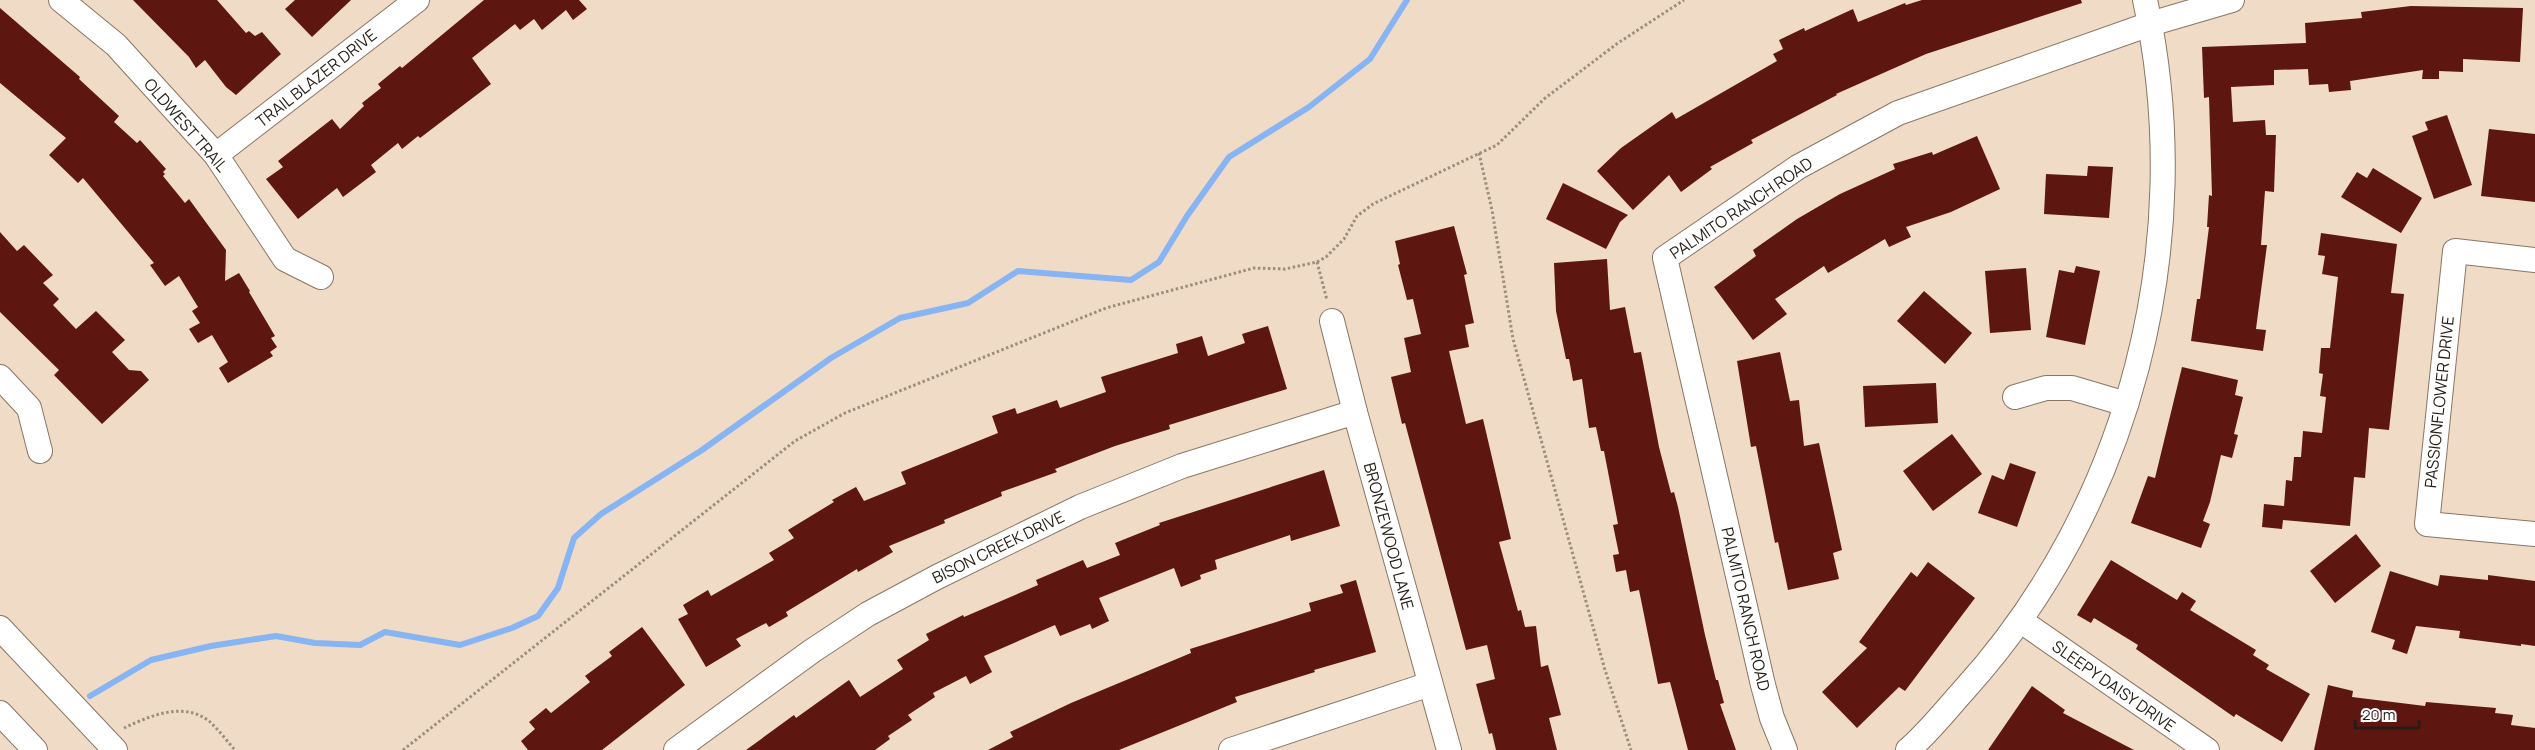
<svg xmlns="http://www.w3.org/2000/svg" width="2535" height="750" font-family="Manrope,sans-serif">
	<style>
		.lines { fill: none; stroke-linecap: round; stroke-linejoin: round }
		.stream { stroke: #87b4f3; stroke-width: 6 }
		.building { fill: #5d1610 }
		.minor-casing { stroke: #897664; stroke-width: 26 }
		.path { stroke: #9d8d7e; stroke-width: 3; stroke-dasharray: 2.5 2.5; stroke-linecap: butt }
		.minor { stroke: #fff; stroke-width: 24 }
		.labels { text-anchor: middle; stroke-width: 5; stroke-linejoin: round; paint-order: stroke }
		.street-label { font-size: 16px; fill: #241d15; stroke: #fff }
	</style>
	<rect width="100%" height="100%" fill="#f0dbc7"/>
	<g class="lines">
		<!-- stream -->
		<polyline class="stream" points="90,696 151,660 211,646 276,636 315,643 360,645 385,632 460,645 512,628 538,616 558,588 574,538 601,514 702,450 831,358 900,318 968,303 1018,271 1131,280 1159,262 1187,216 1229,157 1309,107 1370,59 1407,0"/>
	</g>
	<!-- building -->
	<g class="building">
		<polygon points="133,0 217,0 246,33 249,31 255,36 262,32 281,54 236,95 226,87 205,60 196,68 189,57"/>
		<polygon points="295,0 351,0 312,37 285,9"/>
		<polygon points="484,0 579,0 587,9 573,20 566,10 542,30 534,19 520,30 515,24 472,58 491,84 420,138 418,136 402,149 398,143 371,165 376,172 343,197 337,188 298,219 266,179 283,167 278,161 332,119 340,129 364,106 362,103 381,88 378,84 400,66 402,68"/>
		<polygon points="1922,0 2081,0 2082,3 1926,54 1836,94 1837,95 1751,140 1753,143 1710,167 1712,169 1681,192 1669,175 1633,210 1597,171 1621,148 1672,112 1676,119 1777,61 1773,54 1783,49 1779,40 1804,28 1805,31 1853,9 1858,22 1905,3 1906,5"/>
		<polygon points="2411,6 2523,8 2520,62 2463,59 2463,72 2439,71 2439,79 2422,79 2423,70 2350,81 2351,90 2329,92 2328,84 2309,85 2308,69 2274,70 2274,85 2231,87 2233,122 2265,120 2266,135 2276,135 2274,192 2265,191 2261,245 2267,245 2256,329 2266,330 2263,351 2191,341 2197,299 2200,299 2209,227 2207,227 2209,195 2212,196 2209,97 2204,98 2202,47 2306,43 2305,23 2362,18 2361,12"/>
		<polygon points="0,8 80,77 79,79 119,116 114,122 137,143 140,140 166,169 163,172 165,174 163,176 185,203 189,199 226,250 225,281 239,273 250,291 249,292 275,336 271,338 277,347 270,352 273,356 228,383 219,368 228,362 212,335 198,343 189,329 200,323 192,311 198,307 179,276 165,286 150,265 154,263 83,178 78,183 49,155 66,138 0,83"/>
		<polygon points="2447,115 2472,185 2434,199 2412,136 2428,130 2425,122"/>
		<polygon points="2489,129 2535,134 2535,202 2481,196"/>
		<polygon points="1977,136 2000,189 1951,212 1906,227 1911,237 1889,247 1885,239 1828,273 1824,266 1775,299 1787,314 1753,340 1714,287 1756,256 1753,250 1797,219 1840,194 1895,169 1893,164 1932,152 1933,155"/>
		<polygon points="2088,166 2113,167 2109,218 2044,214 2046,174 2087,176"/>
		<polygon points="2373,168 2422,198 2401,233 2341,197 2357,172 2367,178"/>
		<polygon points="1563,183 1628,215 1620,222 1606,249 1546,219"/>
		<polygon points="1454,226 1467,274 1464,275 1474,323 1465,325 1469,347 1449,351 1466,424 1483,419 1511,539 1499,542 1518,611 1521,610 1525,627 1536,626 1541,667 1548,665 1561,715 1549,718 1557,750 1496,750 1492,733 1489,734 1476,684 1495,679 1487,645 1466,650 1405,423 1402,424 1391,377 1411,372 1404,338 1421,334 1413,299 1407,300 1398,265 1400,264 1395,241"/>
		<polygon points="0,232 17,251 24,245 53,275 43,283 59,299 53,305 76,329 96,311 125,340 112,352 129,370 141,371 149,380 102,424 54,375 59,370 0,312"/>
		<polygon points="2321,233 2397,244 2391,293 2404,294 2389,430 2369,428 2365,478 2354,477 2350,526 2283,520 2282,529 2262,527 2264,504 2284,506 2286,480 2292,481 2294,457 2301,457 2303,431 2322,433 2326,397 2320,396 2323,374 2319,373 2321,348 2330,348 2338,277 2322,274 2325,256 2318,255"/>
		<polygon points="1607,259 1610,310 1625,307 1634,353 1641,352 1659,447 1671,493 1674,492 1678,507 1705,635 1716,680 1718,680 1724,703 1720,704 1736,750 1688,750 1670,682 1658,684 1639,590 1630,592 1626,570 1616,572 1613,555 1619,554 1613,525 1618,524 1604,451 1601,451 1596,427 1589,428 1582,379 1573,381 1569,359 1566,359 1556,311 1554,263"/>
		<polygon points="2076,266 2100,271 2085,345 2046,337 2059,270 2074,273"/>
		<polygon points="2026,268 2031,330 1990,333 1985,271"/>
		<polygon points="1924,291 1972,333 1945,364 1897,321"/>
		<polygon points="1268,326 1287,389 1169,425 1170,429 1115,446 1055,469 1057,472 1001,492 1002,496 944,520 945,523 889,546 893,552 858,572 857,569 786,612 788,616 769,627 766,623 736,639 741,646 706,667 678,619 688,614 683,605 708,590 711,596 774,560 769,553 794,538 788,530 834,502 832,500 856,487 864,501 906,484 901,472 998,433 992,416 1015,408 1017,414 1057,400 1060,408 1106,392 1101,377 1178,353 1176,344 1202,336 1208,356 1245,343 1242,334"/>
		<polygon points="1780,352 1790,401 1799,400 1804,446 1819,443 1842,550 1833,553 1839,579 1788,590 1778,542 1775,543 1756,446 1751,447 1737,361"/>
		<polygon points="2182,367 2238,380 2235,395 2243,397 2234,434 2238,435 2232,458 2221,455 2210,502 2203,521 2210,524 2201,548 2131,523 2148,476 2155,478"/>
		<polygon points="1936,383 1938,423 1865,427 1863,386"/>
		<polygon points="1952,434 1982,474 1933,511 1903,471"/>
		<polygon points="2010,463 2036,472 2017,527 1978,513 1992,475 2004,480"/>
		<polygon points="1324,470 1340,526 1291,541 1290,535 1215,560 1217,569 1200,575 1201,579 1181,587 1174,568 1099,598 1109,621 1092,629 1090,624 1060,636 1055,625 984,656 992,672 970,684 966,676 933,693 935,697 908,715 912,720 888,736 890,739 875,750 746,750 794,715 796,718 849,680 860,697 903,669 897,660 929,640 926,634 963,615 964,617 1038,585 1036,580 1083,560 1087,568 1120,555 1115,543 1160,525 1159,523"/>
		<polygon points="2356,534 2381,566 2335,603 2310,571"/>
		<polygon points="2111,560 2177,600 2182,592 2196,601 2190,610 2256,650 2253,655 2269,665 2266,669 2310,694 2282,742 2236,714 2234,717 2136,649 2138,645 2094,618 2091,623 2077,615"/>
		<polygon points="1928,562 1975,598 1905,691 1899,687 1857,728 1822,692 1867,648 1859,642 1911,572 1917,577"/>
		<polygon points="2390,571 2438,586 2440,575 2488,580 2488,575 2535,581 2535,646 2521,644 2521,646 2459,638 2460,631 2416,626 2407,654 2392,649 2395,640 2371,632"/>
		<polygon points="1356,580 1376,652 1314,670 1315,672 1235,697 1237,702 1119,750 988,750 1013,737 1010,732 1071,703 1191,653 1190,649 1311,611 1309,603 1343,593 1340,585"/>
		<polygon points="642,627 685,685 602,750 528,750 521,741 535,729 529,722 546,708 551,713 590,682 585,676 612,656 609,652"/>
		<polygon points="2328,685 2353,691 2352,697 2425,706 2426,702 2496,708 2495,713 2513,715 2511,725 2535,728 2535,750 2314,750"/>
		<polygon points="2032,686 2065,710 2063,713 2134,750 1988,750"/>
	</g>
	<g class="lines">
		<defs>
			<g id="minor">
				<polyline points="61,0 116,45 216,155 285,259 321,277"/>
				<polyline points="216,155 417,0"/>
				<polyline points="2535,260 2455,251 2427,524 2535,534"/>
				<polyline points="1332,321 1355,412 1449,750"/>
				<polyline points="0,377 29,408 40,451"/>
				<polyline points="2015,397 2046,388 2072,388 2126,404"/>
				<polyline points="2021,621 2207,750"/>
				<polyline points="0,628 115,750"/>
				<polyline points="0,713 35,750"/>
				<polyline points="676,750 812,651 868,614 937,577 1080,507 1182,466 1355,412"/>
				<polyline points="1231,750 1430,684"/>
				<polyline points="1785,750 1772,718 1763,685 1665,258 1798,167 1898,113 2150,24 2232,0"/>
				<path d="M1908 750C1928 733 1946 710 1964 690 2131 506 2198 242 2145 0"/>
			</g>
		</defs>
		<!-- minor casing -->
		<use href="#minor" class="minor-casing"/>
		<!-- path -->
		<g class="path">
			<polyline points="1479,153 1492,210 1513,339 1605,670 1631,750"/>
			<polyline points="1317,262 1327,300"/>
			<path d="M124 728C150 716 183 701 209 721 218 729 227 741 235 750"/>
			<polyline points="403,750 795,441 845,413 1106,308 1254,268 1285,269 1317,262 1326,257 1344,239 1357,216 1373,204 1497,145 1544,99 1618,43 1684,0"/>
		</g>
		<!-- minor -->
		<use href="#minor" class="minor"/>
	</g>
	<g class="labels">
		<!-- street labels -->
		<g class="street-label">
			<text transform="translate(316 78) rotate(-38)" y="6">TRAIL BLAZER DRIVE</text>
			<text transform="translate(186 125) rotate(49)" y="6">OLDWEST TRAIL</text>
			<text transform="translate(1741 208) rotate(-34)" y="6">PALMITO RANCH ROAD</text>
			<text transform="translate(2439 402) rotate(-84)" y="6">PASSIONFLOWER DRIVE</text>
			<text transform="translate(1389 536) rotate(75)" y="6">BRONZEWOOD LANE</text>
			<text transform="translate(998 547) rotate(-26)" y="6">BISON CREEK DRIVE</text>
			<text transform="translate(1746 609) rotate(77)" y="6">PALMITO RANCH ROAD</text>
			<text transform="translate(2114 686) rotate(35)" y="6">SLEEPY DAISY DRIVE</text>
		</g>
	</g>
	<!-- scale -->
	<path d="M2355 720v8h64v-8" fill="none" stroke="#241d15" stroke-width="2.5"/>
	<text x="2362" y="720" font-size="15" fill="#241d15" stroke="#ffffff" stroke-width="4" paint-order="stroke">20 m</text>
</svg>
